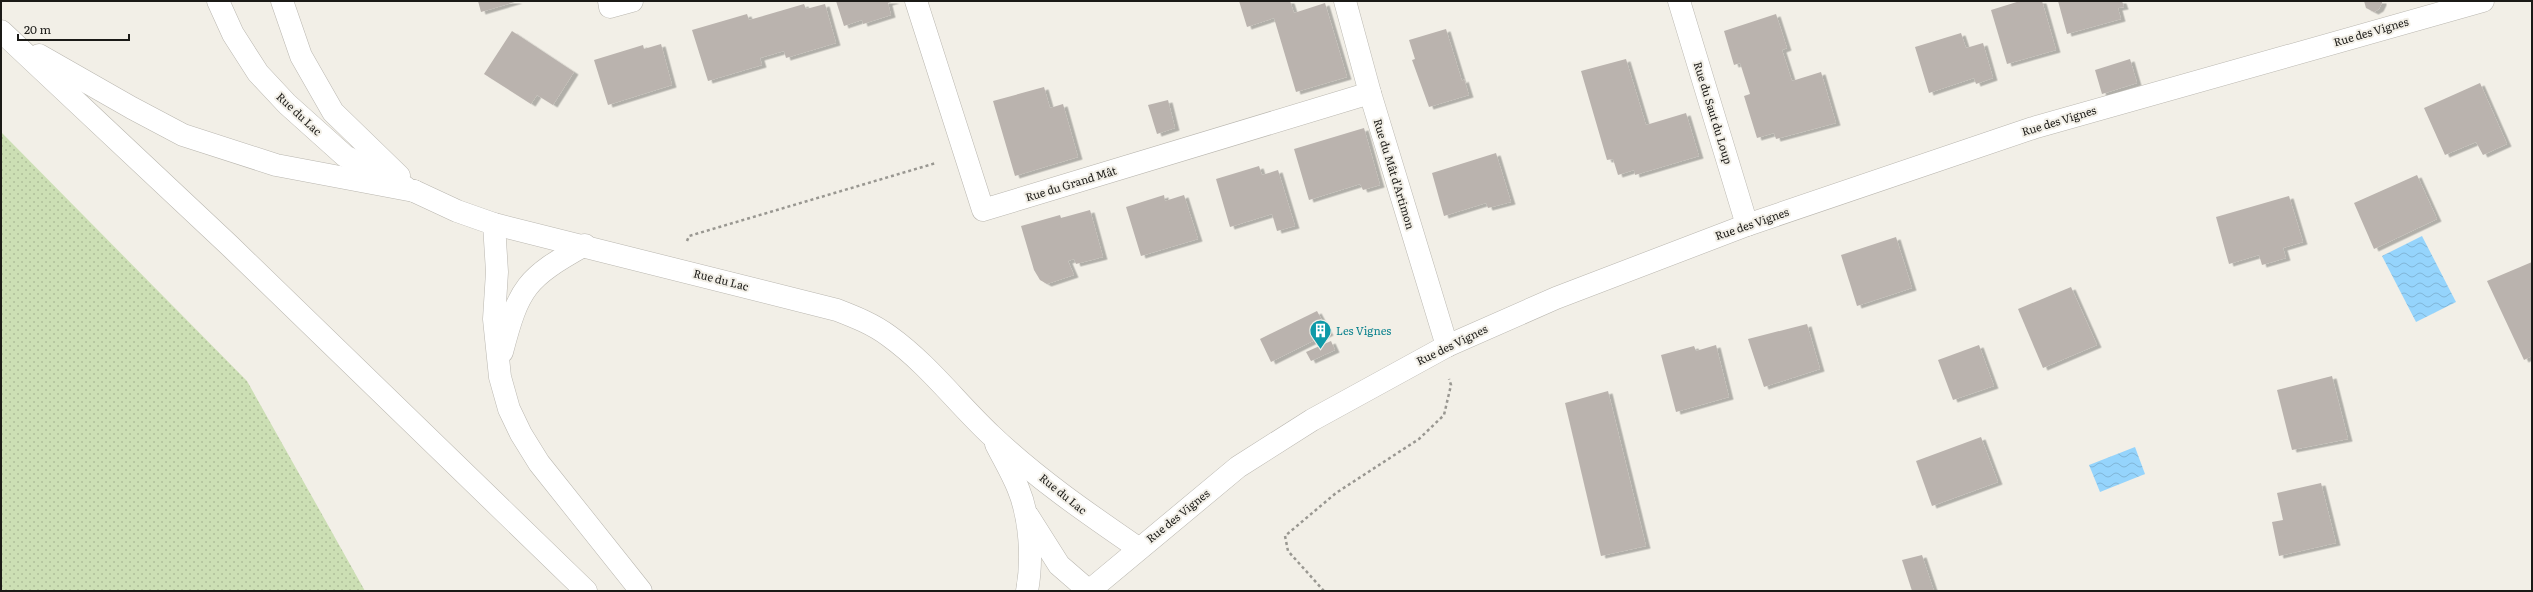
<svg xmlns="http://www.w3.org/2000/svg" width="2533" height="592" font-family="Literata,serif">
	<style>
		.grass { fill: url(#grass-dots) }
		.water { fill: url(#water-waves) }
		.building { fill: #bab3ae; filter: url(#shadow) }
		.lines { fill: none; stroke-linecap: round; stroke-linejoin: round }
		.street-casing { stroke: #b9b6af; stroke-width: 23 }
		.secondary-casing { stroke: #b9b6af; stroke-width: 23 }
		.primary-casing { stroke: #b9b6af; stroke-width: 23 }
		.path { stroke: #999791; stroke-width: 2.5; stroke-dasharray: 3 3; stroke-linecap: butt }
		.street { stroke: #fff; stroke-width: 22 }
		.secondary { stroke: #fff; stroke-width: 22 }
		.primary { stroke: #fff; stroke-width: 22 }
		.labels { text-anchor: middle; stroke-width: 4; stroke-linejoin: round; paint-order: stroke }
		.street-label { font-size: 11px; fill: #1b1a17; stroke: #f2efe7 }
		.culture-label { font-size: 11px; fill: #0d838f; stroke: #f2efe7; text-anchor: start }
	</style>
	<defs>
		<pattern id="grass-dots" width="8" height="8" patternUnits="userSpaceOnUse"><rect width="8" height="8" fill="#ccdfb4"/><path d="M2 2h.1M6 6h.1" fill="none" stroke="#afbf9a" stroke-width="1.8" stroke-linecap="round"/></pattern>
		<pattern id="water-waves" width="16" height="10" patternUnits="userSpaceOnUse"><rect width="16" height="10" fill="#95d4fc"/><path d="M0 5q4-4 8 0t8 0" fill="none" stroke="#80b5d7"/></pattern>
		<filter id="shadow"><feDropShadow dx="4.5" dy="2.5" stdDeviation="0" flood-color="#0004"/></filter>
	</defs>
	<rect width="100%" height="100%" fill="#f2efe7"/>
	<!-- grass -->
	<polygon class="grass" points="1,132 247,381 365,591 1,591"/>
	<!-- water -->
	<g class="water">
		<polygon points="2422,236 2456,302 2416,322 2382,256"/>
		<polygon points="2135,447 2145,474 2100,492 2089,465"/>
	</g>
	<!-- building -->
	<g class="building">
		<polygon points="478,1 518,1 481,12"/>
		<polygon points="836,1 895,1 888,3 891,15 863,24 862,20 844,26"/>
		<polygon points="1239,1 1290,1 1294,13 1325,3 1347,77 1296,92 1274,18 1247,27"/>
		<polygon points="2020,1 2042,1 2056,50 2007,64 1991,10"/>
		<polygon points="2058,1 2122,1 2124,7 2118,8 2121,19 2067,34"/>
		<polygon points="2364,1 2382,1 2382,3 2379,9 2374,12 2366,8"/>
		<polygon points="804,4 806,9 825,4 836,43 786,58 784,51 760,58 762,65 708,81 692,30 747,14 749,20"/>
		<polygon points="1776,14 1787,48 1782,50 1792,81 1821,72 1836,123 1776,139 1774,133 1757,138 1744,96 1750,94 1740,63 1734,65 1724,31"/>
		<polygon points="1446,29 1462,81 1464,79 1469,95 1429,107 1412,60 1415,59 1409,40"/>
		<polygon points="512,31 574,72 553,105 537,95 531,104 484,74"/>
		<polygon points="1961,33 1966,48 1983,43 1993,78 1976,84 1974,78 1929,93 1915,47"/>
		<polygon points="661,44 672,85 608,105 594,60 643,45 644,49"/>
		<polygon points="1626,59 1646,125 1686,113 1699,156 1635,175 1634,170 1618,175 1613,159 1607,160 1581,71"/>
		<polygon points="2130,59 2137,83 2102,94 2095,70"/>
		<polygon points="2480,83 2507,144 2483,155 2476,142 2445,155 2424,108"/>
		<polygon points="1044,87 1050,108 1063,104 1078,157 1015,176 993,101"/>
		<polygon points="1168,100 1175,128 1157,134 1148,105"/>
		<polygon points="1364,128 1380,185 1363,190 1360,184 1309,200 1294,149"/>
		<polygon points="1496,153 1511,202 1488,208 1486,203 1444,216 1432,173"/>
		<polygon points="1259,166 1262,175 1278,170 1295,226 1277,231 1272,214 1230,227 1216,179"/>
		<polygon points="2417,175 2437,219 2374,249 2354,203"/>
		<polygon points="1164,195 1165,201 1184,195 1198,239 1141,256 1126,207"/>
		<polygon points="2289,196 2303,242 2283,248 2286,258 2262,265 2259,255 2229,264 2216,217"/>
		<polygon points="1090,210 1103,257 1076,264 1074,259 1068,261 1074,275 1047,284 1040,280 1034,270 1021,226 1060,215 1061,218"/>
		<polygon points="1896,237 1912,288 1857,306 1841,255"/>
		<polygon points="2532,262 2532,356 2524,360 2487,281"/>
		<polygon points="2071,287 2097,345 2043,368 2018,309"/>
		<polygon points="1317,311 1329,333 1271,362 1260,339"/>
		<polygon points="1807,324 1820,369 1764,387 1748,339"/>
		<polygon points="1331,341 1335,350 1311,361 1306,352"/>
		<polygon points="1716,345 1729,397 1676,412 1661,355 1694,346 1696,351"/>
		<polygon points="1979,345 1994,386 1953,400 1938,360"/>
		<polygon points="2332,376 2348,439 2292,450 2277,390"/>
		<polygon points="1608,391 1646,546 1601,556 1565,403"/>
		<polygon points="1981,437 1998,482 1932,506 1916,461"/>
		<polygon points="2321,483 2336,543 2279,556 2272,522 2283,520 2277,493"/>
		<polygon points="1922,555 1934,591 1912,591 1902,560"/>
	</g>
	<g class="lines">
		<defs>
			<g id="street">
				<polyline points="218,1 233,34 258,73 287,104 345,156 405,187"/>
				<polyline points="282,1 301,56 333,112 399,176"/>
				<polyline points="609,1 610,7 632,1"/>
				<polyline points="916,1 983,210 1370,93"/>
				<polyline points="1345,1 1370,93 1447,346"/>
				<polyline points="1679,1 1747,225"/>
			</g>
			<g id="secondary">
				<path d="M414 191 457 211 494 224 837 310C855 317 873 324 889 336 928 364 956 402 991 435 1036 478 1087 513 1138 548"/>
				<path d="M996 444C1003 458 1012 473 1018 488 1030 517 1033 559 1027 591"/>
				<polyline points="1028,516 1059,565 1089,591"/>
				<polyline points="1089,591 1238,467 1312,420 1447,346 1556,298 1747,225 2033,128 2483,1"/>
			</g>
			<g id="primary">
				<polyline points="1,31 230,246 586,591"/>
				<polyline points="39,55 132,108 183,135 276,165 414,191"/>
				<polyline points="494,224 497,272 494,319 500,377 509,409 521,434 539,463 641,591"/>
				<path d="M502 352C519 287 526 278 585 245"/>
			</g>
		</defs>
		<!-- street casing -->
		<use href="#street" class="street-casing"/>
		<!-- secondary casing -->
		<use href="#secondary" class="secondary-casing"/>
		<!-- primary casing -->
		<use href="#primary" class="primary-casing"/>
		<!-- path -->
		<g class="path">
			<polyline points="687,241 689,236 936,163"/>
			<polyline points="1324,591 1288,551 1285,536 1336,493 1419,439 1444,415 1451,385 1449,379"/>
		</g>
		<!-- street -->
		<use href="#street" class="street"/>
		<!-- secondary -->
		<use href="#secondary" class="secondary"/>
		<!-- primary -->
		<use href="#primary" class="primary"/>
	</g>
	<!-- icons -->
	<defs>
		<symbol id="building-pin" viewBox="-11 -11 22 30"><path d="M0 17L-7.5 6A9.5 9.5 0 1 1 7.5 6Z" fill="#0f9aa8" stroke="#f2efe7"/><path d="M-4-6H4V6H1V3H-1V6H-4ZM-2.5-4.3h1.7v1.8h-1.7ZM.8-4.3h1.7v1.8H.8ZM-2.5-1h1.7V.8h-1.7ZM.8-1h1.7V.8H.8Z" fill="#fff"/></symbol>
	</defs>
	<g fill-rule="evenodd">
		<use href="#building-pin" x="1308" y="318" width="25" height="34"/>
	</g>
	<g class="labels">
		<!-- street labels -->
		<g class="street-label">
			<text transform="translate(2371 32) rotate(-16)" y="4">Rue des Vignes</text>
			<text transform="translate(1713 113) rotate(73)" y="4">Rue du Saut du Loup</text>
			<text transform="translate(299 114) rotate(43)" y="4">Rue du Lac</text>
			<text transform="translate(2059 121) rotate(-17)" y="4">Rue des Vignes</text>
			<text transform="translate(1394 174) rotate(73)" y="4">Rue du Mât d'Artimon</text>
			<text transform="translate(1071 184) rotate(-17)" y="4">Rue du Grand Mât</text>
			<text transform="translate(1752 224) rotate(-19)" y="4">Rue des Vignes</text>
			<text transform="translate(721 280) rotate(14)" y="4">Rue du Lac</text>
			<text transform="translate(1452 345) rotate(-26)" y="4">Rue des Vignes</text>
			<text transform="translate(1063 494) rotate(39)" y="4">Rue du Lac</text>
			<text transform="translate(1178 516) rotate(-39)" y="4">Rue des Vignes</text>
		</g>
		<!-- culture labels -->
		<g class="culture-label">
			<text x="1336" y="335">Les Vignes</text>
		</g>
	</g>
	<!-- border -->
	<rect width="2533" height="592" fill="none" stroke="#1b1a17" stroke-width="4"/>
	<!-- scale -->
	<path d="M18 34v6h111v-6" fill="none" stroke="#1b1a17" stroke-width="2"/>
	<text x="24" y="34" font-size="12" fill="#1b1a17" stroke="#f2efe7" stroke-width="3" paint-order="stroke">20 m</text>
</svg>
